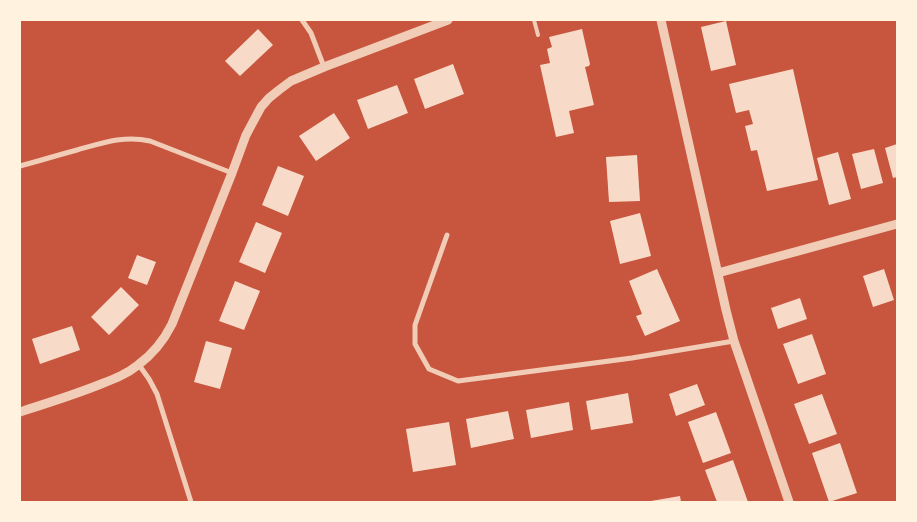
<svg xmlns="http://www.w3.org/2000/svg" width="917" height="522" font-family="'IBM Plex Sans',sans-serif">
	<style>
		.building { fill: #f7dbc8 }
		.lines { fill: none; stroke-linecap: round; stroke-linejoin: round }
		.service { stroke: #f1ccb7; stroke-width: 4 }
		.minor { stroke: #f1ccb7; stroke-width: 5 }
		.tertiary { stroke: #f1ccb7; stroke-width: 9 }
	</style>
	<rect width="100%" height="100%" fill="#c8553d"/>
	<!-- building -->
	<g class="building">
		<polygon points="726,21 736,65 711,71 701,27"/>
		<polygon points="258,29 273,45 240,76 225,61"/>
		<polygon points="582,29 590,64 589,66 585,67 594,105 569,111 574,133 556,137 540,65 550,63 547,49 552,47 549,37"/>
		<polygon points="453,64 464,94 425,109 414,79"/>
		<polygon points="793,69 818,180 767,191 757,150 751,151 745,126 753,124 749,110 736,113 729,84"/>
		<polygon points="397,85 408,113 368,129 357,100"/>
		<polygon points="334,113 350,138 316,161 299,136"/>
		<polygon points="897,144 897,177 893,178 885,148"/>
		<polygon points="874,149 883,183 861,189 852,154"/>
		<polygon points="838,152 851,199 829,205 817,158"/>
		<polygon points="637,155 640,201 609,202 606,157"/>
		<polygon points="278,166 304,176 288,216 262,205"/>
		<polygon points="640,213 651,256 620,264 610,221"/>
		<polygon points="256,222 282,233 265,273 239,262"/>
		<polygon points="137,255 156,262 147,285 128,278"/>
		<polygon points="657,269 680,321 645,336 636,316 642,314 629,281"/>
		<polygon points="884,269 894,300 873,307 863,276"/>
		<polygon points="235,281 260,291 244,330 219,321"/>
		<polygon points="121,287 139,305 109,335 91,317"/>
		<polygon points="800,298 807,319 778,329 771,308"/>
		<polygon points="72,326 80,350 40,364 32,339"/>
		<polygon points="812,334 826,374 798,384 783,344"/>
		<polygon points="206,341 232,348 220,389 194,382"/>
		<polygon points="697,384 705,405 676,416 669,394"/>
		<polygon points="628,393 633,423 591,430 586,401"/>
		<polygon points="822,394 837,434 809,444 794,404"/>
		<polygon points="569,402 573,430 531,438 526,410"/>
		<polygon points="508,411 514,439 471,448 466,419"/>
		<polygon points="716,412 731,453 703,463 688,422"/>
		<polygon points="449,422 456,465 413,472 406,429"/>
		<polygon points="840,443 857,493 829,502 812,453"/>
		<polygon points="733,460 748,502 717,502 705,470"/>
		<polygon points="680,496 681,502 651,502 651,501"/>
	</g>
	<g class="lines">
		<!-- service -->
		<polyline class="service" points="534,20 538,35"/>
		<!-- minor -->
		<g class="minor">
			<polyline points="302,20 311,33 324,67"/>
			<path d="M20 166C39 161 58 155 77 150 102 143 124 135 150 141L232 173"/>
			<polyline points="447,235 415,325 415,344 429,369 458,381 632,358 734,341"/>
			<polyline points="139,365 149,379 157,394 191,502"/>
		</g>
		<!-- tertiary -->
		<g class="tertiary">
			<polyline points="661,20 726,310 734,341 789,502"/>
			<polyline points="718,273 897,224"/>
			<path d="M20 412C47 403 74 395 101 384 114 379 127 374 138 365 153 354 164 340 172 324L232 173 246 135 261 107 269 98 279 90 291 81 324 67 448 20"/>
		</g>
	</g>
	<!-- border -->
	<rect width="917" height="522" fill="none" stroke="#fff3e0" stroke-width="42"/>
</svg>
